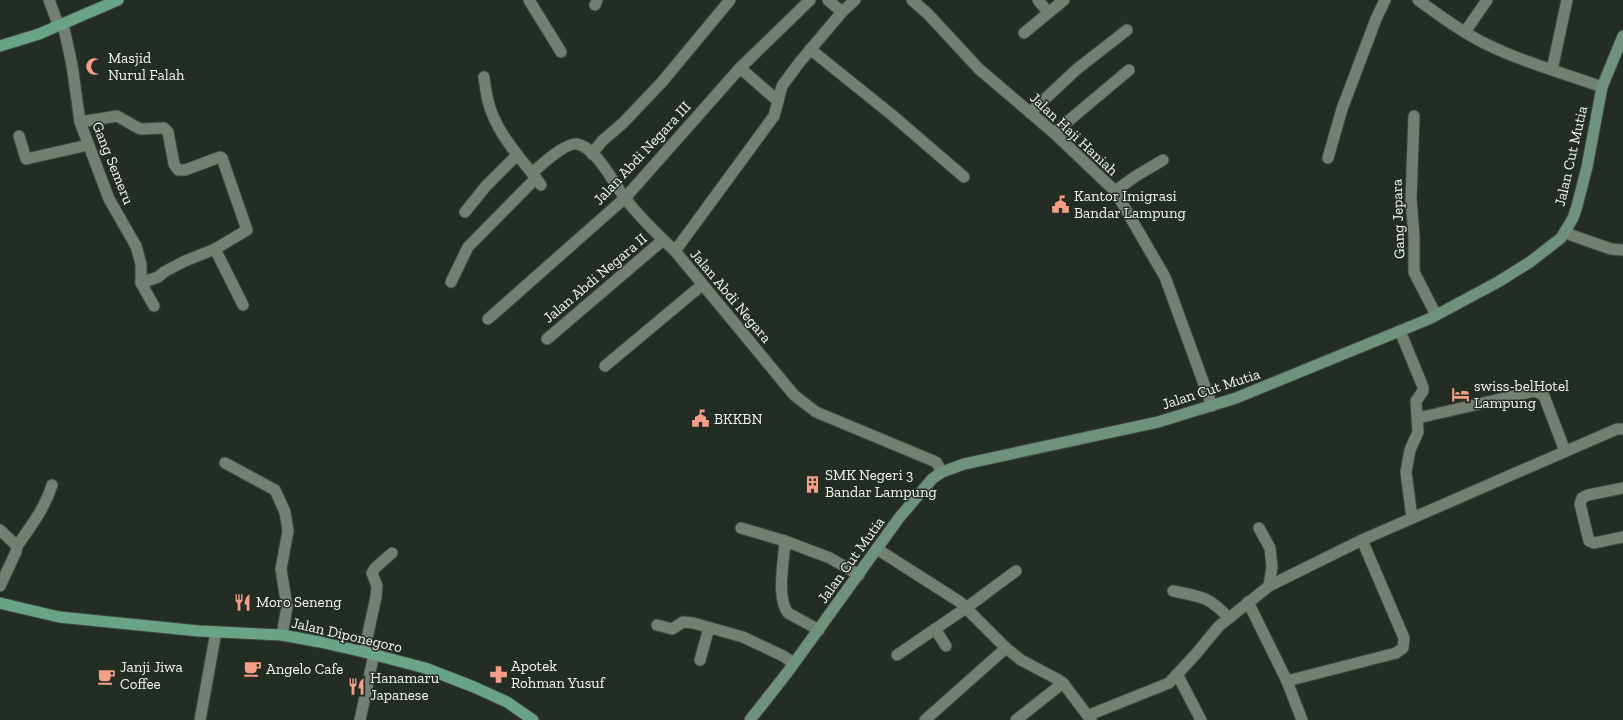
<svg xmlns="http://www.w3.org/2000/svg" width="1623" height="720" font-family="'Zilla Slab',serif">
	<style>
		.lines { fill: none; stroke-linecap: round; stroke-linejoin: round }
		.minor-casing { stroke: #3f483e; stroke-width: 13 }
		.secondary-casing { stroke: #3f483e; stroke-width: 13 }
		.primary-casing { stroke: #3f483e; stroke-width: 13 }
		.minor { stroke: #747f73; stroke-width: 11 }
		.secondary { stroke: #6e927e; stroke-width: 11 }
		.primary { stroke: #69a489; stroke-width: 11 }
		.labels { text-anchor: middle; stroke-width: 3; stroke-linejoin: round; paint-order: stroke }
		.poi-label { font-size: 15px; fill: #f0f7f0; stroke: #242d23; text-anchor: start }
		.street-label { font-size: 15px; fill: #f0f7f0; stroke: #242d23 }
	</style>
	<rect width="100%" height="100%" fill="#242d23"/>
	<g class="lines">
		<defs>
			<g id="minor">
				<polyline points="49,0 58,24"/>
				<polyline points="529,0 561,52"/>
				<polyline points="828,0 842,12"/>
				<polyline points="855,0 842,12 799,63 782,86 774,116 675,251 794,395 816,412 936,462 942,472"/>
				<polyline points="912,0 928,14 979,69 1054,133 1115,191 1165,277 1212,406"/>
				<polyline points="1038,0 1048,12"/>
				<path d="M1418 0C1439 15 1461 32 1484 43 1522 62 1563 73 1602 87"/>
				<polyline points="595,5 597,0"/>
				<polyline points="63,24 72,65 80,122 109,199 136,246 141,264 141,283 154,306"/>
				<polyline points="1465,32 1487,0"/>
				<polyline points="1024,33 1064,0"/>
				<polyline points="810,49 892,115 964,177"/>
				<polyline points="740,68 778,101"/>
				<polyline points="1552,70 1567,0"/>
				<path d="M484 77C485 85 486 93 488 101 496 134 522 159 541 185"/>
				<polyline points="1030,113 1077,69 1127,30"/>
				<polyline points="1414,116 1411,199 1414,236 1414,272 1436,315"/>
				<polyline points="80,122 117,116 140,129 164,128 168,132 174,164 178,170 185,170 220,157 222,158 247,230 215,249 185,261 164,272 158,277 141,283"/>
				<polyline points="1054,133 1129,70"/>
				<polyline points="19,136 26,159 88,145"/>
				<polyline points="592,154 602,141 623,123 662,82 730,0"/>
				<polyline points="1328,158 1342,109 1376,19 1385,0"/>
				<path d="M532 173C541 165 566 142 577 144 596 147 614 184 625 198 639 217 658 235 675 251"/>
				<polyline points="1115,191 1136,176 1163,160"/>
				<polyline points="465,212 486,186 517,155"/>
				<polyline points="1566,231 1571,235 1611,249 1623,250"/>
				<polyline points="215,249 243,305"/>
				<polyline points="451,282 468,247 536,178"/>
				<polyline points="488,319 625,198 740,68 810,0"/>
				<polyline points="1400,331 1423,387 1423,391 1416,401 1418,432 1410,450 1406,472 1412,518"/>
				<polyline points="547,339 663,240"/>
				<polyline points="605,366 702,285"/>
				<polyline points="1418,418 1535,391 1544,396 1565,451"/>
				<polyline points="225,463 275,490 285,512 288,531 281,569 287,607 282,635"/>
				<polyline points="1623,488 1588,495 1582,498 1580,504 1589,541 1594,543 1623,537"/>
				<polyline points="741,528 785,541 830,558 859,575"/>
				<polyline points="1259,528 1270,548 1272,567 1269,586"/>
				<polyline points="0,530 17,546 16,552 0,586"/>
				<path d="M785 541C784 561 776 597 788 613L819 630"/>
				<path d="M17 546C31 526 45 508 52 485"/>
				<polyline points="877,549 960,602 1006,648 1021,660 1057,679 1063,683 1091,720"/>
				<path d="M1173 591C1202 597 1208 596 1229 618"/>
				<polyline points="1248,602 1287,681 1302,720"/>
				<polyline points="657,625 672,629 683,622 693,623 743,637 783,656 794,663"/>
				<polyline points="935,629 946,646"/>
				<polyline points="364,652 376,597 377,586 372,573 375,568 392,553"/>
				<polyline points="897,655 966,608 1016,571"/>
				<polyline points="700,660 709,628"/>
				<polyline points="1177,674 1201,720"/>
				<polyline points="1287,681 1396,653 1403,648 1404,638 1362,540"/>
				<polyline points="1089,715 1169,683 1195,655 1219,626 1269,586 1362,540 1617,429 1623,429"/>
				<polyline points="200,720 216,632"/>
				<polyline points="360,720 374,654"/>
				<polyline points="925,720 1006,648"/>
				<polyline points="1016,720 1063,683"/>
			</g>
			<polyline id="secondary" points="750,720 787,673 899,518 932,479 942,472 964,464 1158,422 1236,398 1429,319 1498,282 1530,262 1561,238 1573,218 1577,206 1587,167 1602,87 1623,36"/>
			<g id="primary">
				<polyline points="0,46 39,34 118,0"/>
				<polyline points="0,603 59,617 199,631 282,635 320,642 364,652 425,668 474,687 507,702 533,720"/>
			</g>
		</defs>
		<!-- minor casing -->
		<use href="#minor" class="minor-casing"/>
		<!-- secondary casing -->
		<use href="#secondary" class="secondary-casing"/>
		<!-- primary casing -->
		<use href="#primary" class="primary-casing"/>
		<!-- minor -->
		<use href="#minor" class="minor"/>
		<!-- secondary -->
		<use href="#secondary" class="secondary"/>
		<!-- primary -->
		<use href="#primary" class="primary"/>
	</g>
	<!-- icons -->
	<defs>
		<symbol id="mosque-bare" viewBox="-9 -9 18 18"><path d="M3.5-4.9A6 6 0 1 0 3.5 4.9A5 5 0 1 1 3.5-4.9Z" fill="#f49e88" stroke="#242d23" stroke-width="2.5" paint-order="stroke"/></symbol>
		<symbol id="civic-bare" viewBox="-9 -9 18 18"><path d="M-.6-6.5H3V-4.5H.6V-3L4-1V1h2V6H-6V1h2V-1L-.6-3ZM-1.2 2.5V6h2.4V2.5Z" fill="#f49e88" stroke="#242d23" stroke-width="2.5" paint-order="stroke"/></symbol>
		<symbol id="hotel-bare" viewBox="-9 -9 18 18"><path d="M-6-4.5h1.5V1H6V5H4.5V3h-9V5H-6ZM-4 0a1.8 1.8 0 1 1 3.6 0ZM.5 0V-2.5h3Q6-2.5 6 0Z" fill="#f49e88" stroke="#242d23" stroke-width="2.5" paint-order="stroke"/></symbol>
		<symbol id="building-bare" viewBox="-9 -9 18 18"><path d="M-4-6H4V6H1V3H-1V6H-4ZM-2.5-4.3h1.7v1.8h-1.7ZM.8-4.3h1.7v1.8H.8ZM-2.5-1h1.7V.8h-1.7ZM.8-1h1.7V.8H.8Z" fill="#f49e88" stroke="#242d23" stroke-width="2.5" paint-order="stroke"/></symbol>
		<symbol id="restaurant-bare" viewBox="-9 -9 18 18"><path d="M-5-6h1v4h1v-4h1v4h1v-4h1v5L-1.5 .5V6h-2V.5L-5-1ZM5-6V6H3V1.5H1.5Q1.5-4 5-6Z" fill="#f49e88" stroke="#242d23" stroke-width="2.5" paint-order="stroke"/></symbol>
		<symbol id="cafe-bare" viewBox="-9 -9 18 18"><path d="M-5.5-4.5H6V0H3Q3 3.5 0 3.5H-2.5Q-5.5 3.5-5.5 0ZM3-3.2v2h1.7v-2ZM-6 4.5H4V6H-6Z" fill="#f49e88" stroke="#242d23" stroke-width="2.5" paint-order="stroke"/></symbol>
		<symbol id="pharmacy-bare" viewBox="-9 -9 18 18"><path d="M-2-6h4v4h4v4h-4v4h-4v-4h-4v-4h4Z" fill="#f49e88" stroke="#242d23" stroke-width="2.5" paint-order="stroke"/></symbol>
	</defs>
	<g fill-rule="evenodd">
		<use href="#mosque-bare" x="82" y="54" width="25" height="25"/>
		<use href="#civic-bare" x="1048" y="192" width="25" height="25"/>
		<use href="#hotel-bare" x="1448" y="382" width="25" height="25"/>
		<use href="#civic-bare" x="688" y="406" width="25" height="25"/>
		<use href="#building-bare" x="800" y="472" width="25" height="25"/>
		<use href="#restaurant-bare" x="230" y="590" width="25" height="25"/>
		<use href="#cafe-bare" x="240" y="656" width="25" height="25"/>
		<use href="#pharmacy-bare" x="486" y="662" width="25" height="25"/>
		<use href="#cafe-bare" x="94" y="664" width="25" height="25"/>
		<use href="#restaurant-bare" x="344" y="674" width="25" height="25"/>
	</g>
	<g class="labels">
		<!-- poi labels -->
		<g class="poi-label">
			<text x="108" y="63">Masjid<tspan x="108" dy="17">Nurul Falah</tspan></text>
			<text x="1074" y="201">Kantor Imigrasi<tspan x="1074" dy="17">Bandar Lampung</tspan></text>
			<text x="1474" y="391">swiss-belHotel<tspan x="1474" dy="17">Lampung</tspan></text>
			<text x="714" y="424">BKKBN</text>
			<text x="825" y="480">SMK Negeri 3<tspan x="825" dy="17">Bandar Lampung</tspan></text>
			<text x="256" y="607">Moro Seneng</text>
			<text x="511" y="671">Apotek<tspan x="511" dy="17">Rohman Yusuf</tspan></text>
			<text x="120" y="672">Janji Jiwa<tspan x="120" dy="17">Coffee</tspan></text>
			<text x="266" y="674">Angelo Cafe</text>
			<text x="370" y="683">Hanamaru<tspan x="370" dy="17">Japanese</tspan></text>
		</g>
		<!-- street labels -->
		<g class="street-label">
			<text transform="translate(1074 134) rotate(43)" y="5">Jalan Haji Haniah</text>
			<text transform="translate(642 153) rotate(-47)" y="5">Jalan Abdi Negara III</text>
			<text transform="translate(1571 156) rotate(-77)" y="5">Jalan Cut Mutia</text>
			<text transform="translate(113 163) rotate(68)" y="5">Gang Semeru</text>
			<text transform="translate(1398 219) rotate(-92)" y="5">Gang Jepara</text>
			<text transform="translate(595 278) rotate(-40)" y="5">Jalan Abdi Negara II</text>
			<text transform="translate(731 296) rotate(50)" y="5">Jalan Abdi Negara</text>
			<text transform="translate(1211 389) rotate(-18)" y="5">Jalan Cut Mutia</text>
			<text transform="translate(851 560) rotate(-54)" y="5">Jalan Cut Mutia</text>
			<text transform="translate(347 635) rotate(13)" y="5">Jalan Diponegoro</text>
		</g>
	</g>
</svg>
